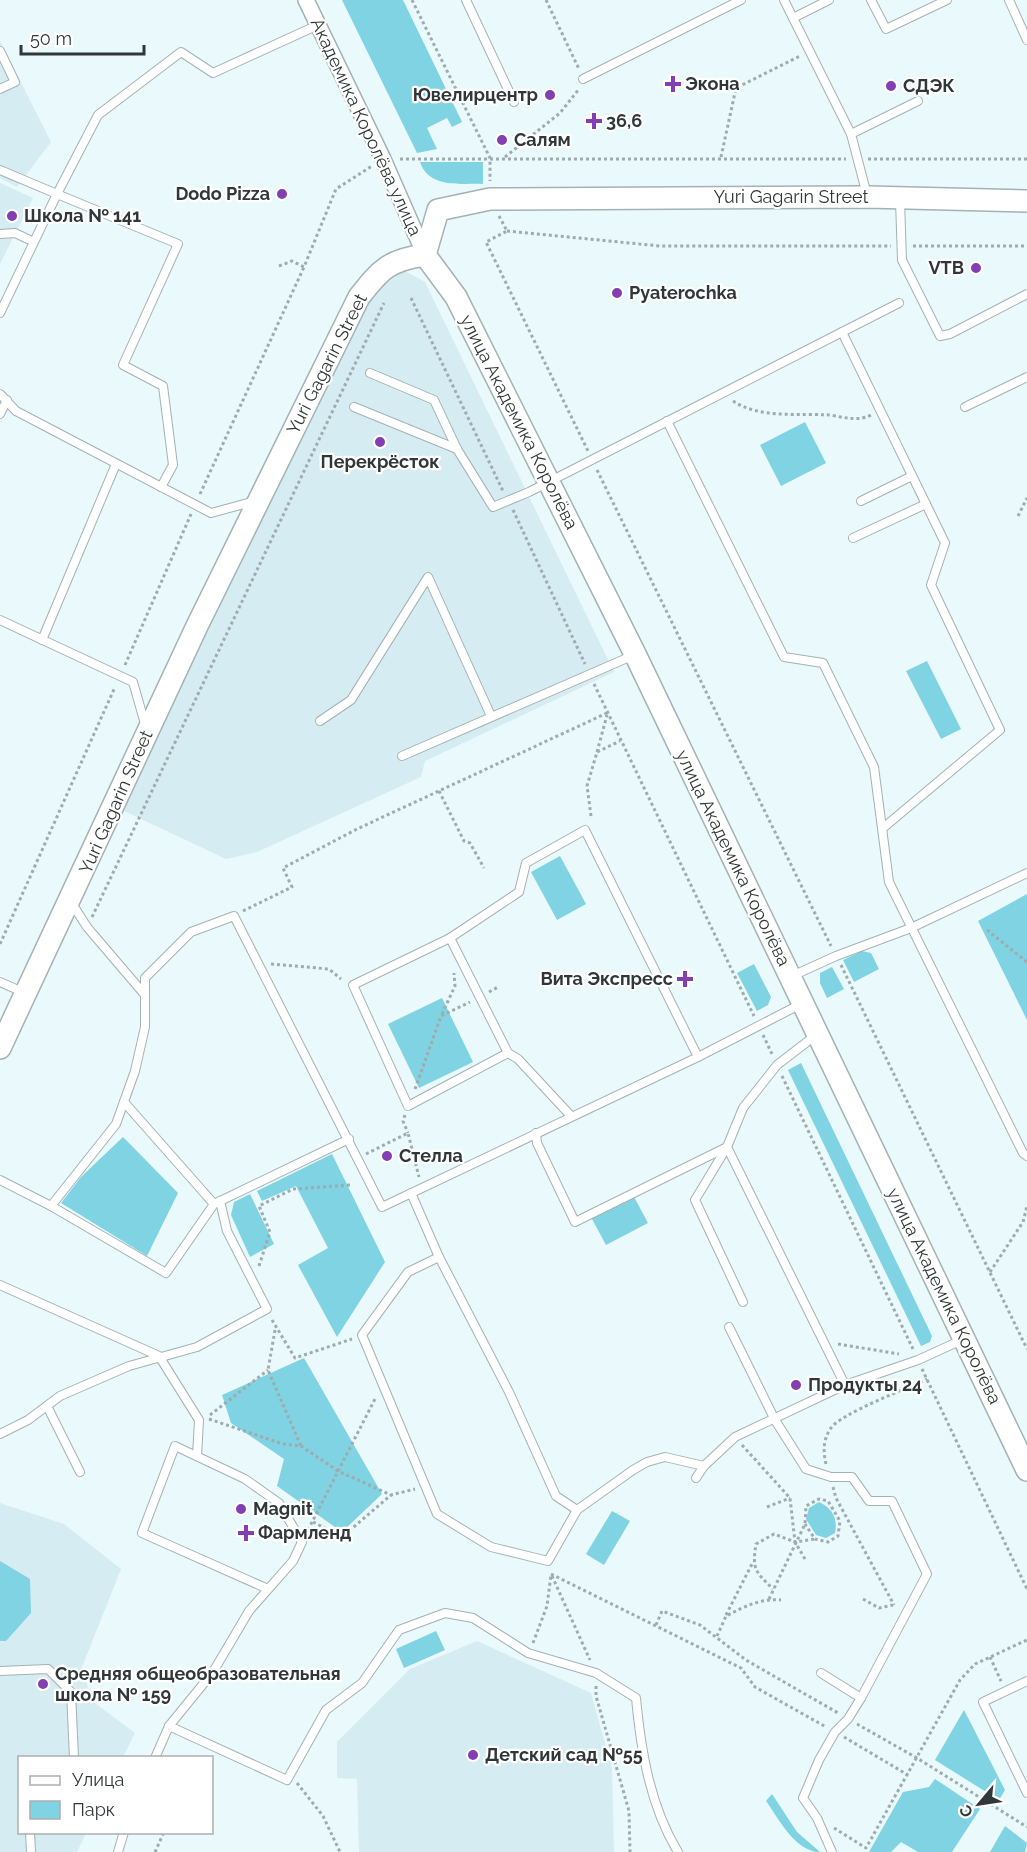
<svg xmlns="http://www.w3.org/2000/svg" width="1027" height="1852" font-family="Raleway,sans-serif">
	<style>
		.built { fill: #d5edf2 }
		.green { fill: #7fd3e2 }
		.lines { fill: none; stroke-linecap: round; stroke-linejoin: round }
		.lane-casing { stroke: #a3b2b4; stroke-width: 10 }
		.street-casing { stroke: #a3b2b4; stroke-width: 18 }
		.secondary-casing { stroke: #a3b2b4; stroke-width: 24 }
		.path { stroke: #9fabae; stroke-width: 3; stroke-dasharray: 3 3; stroke-linecap: butt }
		.lane { stroke: #fff; stroke-width: 8 }
		.street { stroke: #fff; stroke-width: 15 }
		.secondary { stroke: #fff; stroke-width: 21 }
		.poi-dot { fill: #833eb1; stroke: #fff; stroke-width: 2 }
		.labels { text-anchor: middle; stroke-width: 4.5; stroke-linejoin: round; paint-order: stroke }
		.poi-label { font-size: 18px; font-weight: bold; fill: #313738; stroke: #fff; text-anchor: start }
		.street-label { font-size: 18px; fill: #313738; stroke: #fff }
	</style>
	<rect width="100%" height="100%" fill="#e9f9fc"/>
	<!-- built -->
	<g class="built">
		<polygon points="0,41 51,142 17,187 0,178"/>
		<polygon points="0,183 33,198 0,264"/>
		<polygon points="403,270 425,282 614,672 425,761 421,777 257,852 226,859 122,810 372,280"/>
		<polygon points="0,1503 64,1524 121,1569 82,1667 92,1701 135,1733 123,1757 20,1758 20,1832 86,1833 77,1852 0,1852"/>
		<polygon points="477,1641 591,1693 612,1768 614,1852 359,1852 357,1779 337,1778 337,1742 410,1669"/>
	</g>
	<!-- green -->
	<g class="green">
		<polygon points="342,0 403,0 462,122 452,127 447,118 427,128 437,149 417,153"/>
		<path d="M420 162H483V184C461 183 429 189 420 162Z"/>
		<polygon points="805,422 826,463 781,486 760,445"/>
		<polygon points="927,661 961,729 941,739 906,671"/>
		<polygon points="560,856 586,904 557,920 531,872"/>
		<polygon points="1027,894 1027,1020 978,921"/>
		<polygon points="862,951 871,953 879,969 854,982 843,960"/>
		<polygon points="754,964 771,997 768,1005 757,1011 737,973"/>
		<polygon points="832,967 844,989 827,998 820,983 820,973"/>
		<polygon points="442,998 473,1062 419,1088 388,1024"/>
		<polygon points="801,1063 932,1336 930,1342 921,1346 788,1070"/>
		<polygon points="123,1137 178,1193 147,1256 61,1203 81,1177"/>
		<polygon points="332,1154 385,1262 337,1337 298,1265 328,1248 296,1186 262,1201 257,1191"/>
		<polygon points="250,1194 274,1244 250,1257 231,1215 234,1202"/>
		<polygon points="633,1195 648,1223 606,1245 591,1217"/>
		<polygon points="304,1358 382,1494 342,1532 277,1486 284,1459 231,1423 222,1395"/>
		<path d="M819 1502C832 1508 838 1518 835 1533L826 1538 816 1535 806 1519 809 1508Z"/>
		<polygon points="612,1511 630,1521 604,1565 586,1554"/>
		<polygon points="0,1561 30,1579 31,1613 6,1641 0,1641"/>
		<polygon points="436,1631 445,1650 404,1668 396,1649"/>
		<polygon points="964,1710 1005,1790 999,1800 935,1760"/>
		<polygon points="935,1779 980,1809 952,1852 918,1852 901,1842 891,1852 869,1852 903,1792 929,1787"/>
		<path d="M772 1794 797 1832 820 1852C795 1852 779 1819 766 1801Z"/>
		<polygon points="1005,1826 1027,1843 1025,1852 990,1852"/>
	</g>
	<g class="lines">
		<defs>
			<g id="lane">
				<polyline points="466,0 514,102"/>
				<polyline points="784,0 793,18"/>
				<polyline points="829,0 793,18 851,134 867,195"/>
				<polyline points="871,0 886,29 947,0"/>
				<polyline points="1009,0 1027,40"/>
				<polyline points="0,51 15,82 0,89"/>
				<polyline points="583,79 741,0"/>
				<polyline points="851,134 918,101"/>
				<polyline points="0,170 57,194 98,115 181,52 213,73 318,25"/>
				<polyline points="900,200 902,260 940,336 950,334 1027,294"/>
				<polyline points="0,234 15,233 32,241"/>
				<polyline points="0,313 57,194 178,244 123,365 163,386 173,465 161,487"/>
				<polyline points="842,332 945,543 931,585 1000,730 883,828"/>
				<polyline points="370,373 434,400 457,449 493,507 529,492 899,303"/>
				<polyline points="0,394 16,411 211,513 255,501"/>
				<polyline points="354,407 457,449"/>
				<polyline points="965,407 1027,377"/>
				<polyline points="0,414 7,400"/>
				<polyline points="667,421 784,657 823,663 874,767 889,882 1023,1153 1027,1156"/>
				<polyline points="861,501 912,476"/>
				<polyline points="853,538 926,504"/>
				<polyline points="0,620 133,682 145,724"/>
				<polyline points="42,640 116,464"/>
				<polyline points="320,721 351,700 428,577 491,716"/>
				<polyline points="402,756 634,655"/>
				<polyline points="71,902 87,927 145,995"/>
				<polyline points="450,938 353,985 408,1106 508,1053"/>
				<polyline points="792,976 836,956 911,928 1027,873"/>
				<polyline points="0,982 25,993"/>
				<polyline points="124,1102 214,1204"/>
				<polyline points="571,1116 518,1059 508,1053 450,938 519,892 526,863 585,830 698,1057"/>
				<polyline points="536,1133 537,1143 575,1222 727,1147 845,1385"/>
				<polyline points="0,1180 51,1206 116,1124 135,1071 145,1027 145,978 191,932 234,916 382,1207 698,1057 801,1004"/>
				<polyline points="411,1193 439,1257 509,1392 556,1496 577,1510"/>
				<polyline points="51,1206 166,1273 214,1204 349,1139"/>
				<polyline points="439,1257 408,1272 362,1335 437,1514 491,1547 548,1561 577,1510 633,1470 647,1462 665,1457 704,1466 735,1437 845,1385 918,1360 964,1339"/>
				<polyline points="0,1285 159,1356 199,1420 197,1456"/>
				<polyline points="743,1302 695,1200 727,1147 743,1108 777,1065 816,1035"/>
				<polyline points="729,1327 775,1420 806,1469 831,1477 852,1477 869,1501 892,1501 927,1574 861,1698 848,1719 835,1732 819,1760 803,1798 817,1818 832,1852"/>
				<polyline points="47,1406 80,1472"/>
				<polyline points="0,1434 28,1420 60,1396 129,1366 197,1347 267,1309 227,1231 220,1201"/>
				<polyline points="696,1478 704,1466"/>
				<polyline points="0,1671 48,1669 71,1692 74,1758"/>
				<polyline points="821,1673 861,1698"/>
				<polyline points="1027,1681 983,1702 1027,1793"/>
				<path d="M169 1726 287 1780 326 1710 362 1683 399 1630 445 1613 473 1618 528 1653 596 1673 636 1698C641 1751 650 1806 678 1852"/>
				<polyline points="155,1758 169,1726 213,1672 249,1611 293,1561 302,1542 279,1503 245,1479 175,1446 142,1533 268,1589"/>
				<polyline points="30,1832 31,1852"/>
				<polyline points="118,1852 124,1832"/>
			</g>
			<polyline id="street" points="306,0 383,159 425,255"/>
			<g id="secondary">
				<polyline points="425,255 456,297 635,654 1027,1470"/>
				<polyline points="425,255 438,210 490,199 868,197 1027,201"/>
				<path d="M0 1048 197 626 359 297C381 269 389 260 425 255"/>
			</g>
		</defs>
		<!-- lane casing -->
		<use href="#lane" class="lane-casing"/>
		<!-- street casing -->
		<use href="#street" class="street-casing"/>
		<!-- secondary casing -->
		<use href="#secondary" class="secondary-casing"/>
		<!-- path -->
		<g class="path">
			<polyline points="412,0 490,158 490,181"/>
			<polyline points="546,0 579,69"/>
			<polyline points="505,157 560,113 579,89"/>
			<polyline points="721,157 736,88 800,56"/>
			<polyline points="400,159 846,159"/>
			<polyline points="868,159 1027,159"/>
			<polyline points="499,216 507,231 486,242 588,451"/>
			<polyline points="507,231 660,246 891,246"/>
			<polyline points="913,246 1027,246"/>
			<polyline points="279,266 292,261 304,267 336,189 372,166"/>
			<polyline points="411,298 503,491"/>
			<path d="M733 401C760 419 799 413 829 415 844 417 857 422 871 415"/>
			<polyline points="597,470 831,946"/>
			<polyline points="200,494 304,267"/>
			<polyline points="513,510 585,664"/>
			<polyline points="1018,516 1027,498"/>
			<polyline points="125,665 191,514"/>
			<polyline points="594,684 754,1016"/>
			<polyline points="597,752 607,715"/>
			<polyline points="439,791 464,841 470,843 484,868"/>
			<polyline points="591,816 587,786 597,752 620,741"/>
			<polyline points="243,911 292,887 283,868 357,829 607,713"/>
			<polyline points="92,917 384,303"/>
			<polyline points="987,930 1027,962"/>
			<polyline points="0,944 115,687"/>
			<polyline points="271,964 329,969 341,979"/>
			<polyline points="841,965 1027,1349"/>
			<polyline points="489,992 498,987"/>
			<polyline points="442,1014 455,986 454,973"/>
			<polyline points="763,1035 772,1054"/>
			<polyline points="782,1076 913,1349"/>
			<polyline points="415,1089 441,1016 470,1002"/>
			<polyline points="405,1115 403,1121 408,1133"/>
			<polyline points="366,1154 408,1133 419,1177"/>
			<polyline points="259,1266 270,1232 259,1206 293,1189 351,1185"/>
			<polyline points="990,1272 1023,1222 1027,1206"/>
			<polyline points="272,1320 295,1358 352,1339"/>
			<polyline points="275,1330 268,1370 301,1446"/>
			<polyline points="838,1344 899,1354"/>
			<polyline points="922,1369 1027,1589"/>
			<polyline points="210,1415 268,1370"/>
			<polyline points="209,1419 283,1444 301,1446 338,1471 391,1495 415,1489"/>
			<path d="M742 1445 790 1498 795 1542 774 1534 756 1544C752 1570 755 1571 773 1589"/>
			<path d="M826 1464C823 1452 823 1439 831 1428 840 1414 908 1388 927 1379"/>
			<polyline points="833,1487 836,1498 894,1605"/>
			<polyline points="767,1507 790,1498"/>
			<polyline points="313,1522 342,1537 391,1495"/>
			<polyline points="308,1530 376,1397"/>
			<polyline points="805,1559 795,1542 815,1539"/>
			<polyline points="551,1574 741,1668 755,1687 826,1727"/>
			<polyline points="552,1576 590,1660"/>
			<polyline points="769,1599 805,1524 806,1506 819,1499 828,1501 840,1521 838,1536 828,1542 815,1539 805,1524"/>
			<polyline points="863,1599 879,1608 893,1605"/>
			<polyline points="726,1615 753,1562"/>
			<polyline points="656,1625 662,1611 700,1625 746,1660 838,1713"/>
			<path d="M717 1636 726 1616C744 1607 760 1598 781 1600"/>
			<polyline points="533,1643 547,1606 551,1575"/>
			<polyline points="990,1657 1001,1681"/>
			<polyline points="596,1686 596,1696 629,1811 630,1852"/>
			<polyline points="857,1724 917,1758 1027,1827"/>
			<polyline points="844,1737 908,1775"/>
			<polyline points="297,1783 323,1816 340,1852"/>
			<polyline points="834,1828 866,1848 960,1680 975,1664 1027,1640"/>
			<polyline points="155,1852 164,1832"/>
		</g>
		<!-- lane -->
		<use href="#lane" class="lane"/>
		<!-- street -->
		<use href="#street" class="street"/>
		<!-- secondary -->
		<use href="#secondary" class="secondary"/>
	</g>
	<!-- markers -->
	<g class="poi-dot">
		<path d="M670 75h6v6h6v6h-6v6h-6v-6h-6v-6h6z"/>
		<circle cx="891" cy="86" r="6"/>
		<circle cx="550" cy="95" r="6"/>
		<path d="M591 112h6v6h6v6h-6v6h-6v-6h-6v-6h6z"/>
		<circle cx="502" cy="140" r="6"/>
		<circle cx="282" cy="194" r="6"/>
		<circle cx="12" cy="216" r="6"/>
		<circle cx="976" cy="268" r="6"/>
		<circle cx="617" cy="293" r="6"/>
		<circle cx="380" cy="442" r="6"/>
		<path d="M682 970h6v6h6v6h-6v6h-6v-6h-6v-6h6z"/>
		<circle cx="387" cy="1156" r="6"/>
		<circle cx="796" cy="1385" r="6"/>
		<circle cx="241" cy="1509" r="6"/>
		<path d="M243 1524h6v6h6v6h-6v6h-6v-6h-6v-6h6z"/>
		<circle cx="43" cy="1684" r="6"/>
		<circle cx="473" cy="1755" r="6"/>
	</g>
	<g class="labels">
		<!-- poi labels -->
		<g class="poi-label">
			<text x="685" y="90">Экона</text>
			<text x="903" y="92">СДЭК</text>
			<text x="538" y="101" text-anchor="end">Ювелирцентр</text>
			<text x="606" y="127">36,6</text>
			<text x="514" y="146">Салям</text>
			<text x="270" y="200" text-anchor="end">Dodo Pizza</text>
			<text x="24" y="222">Школа № 141</text>
			<text x="964" y="274" text-anchor="end">VTB</text>
			<text x="629" y="299">Pyaterochka</text>
			<text x="380" y="468" text-anchor="middle">Перекрёсток</text>
			<text x="673" y="985" text-anchor="end">Вита Экспресс</text>
			<text x="399" y="1162">Стелла</text>
			<text x="808" y="1391">Продукты 24</text>
			<text x="253" y="1515">Magnit</text>
			<text x="258" y="1539">Фармленд</text>
			<text x="55" y="1680">Средняя общеобразовательная<tspan x="55" dy="21">школа № 159</tspan></text>
			<text x="485" y="1761">Детский сад №55</text>
		</g>
		<!-- street labels -->
		<g class="street-label">
			<text transform="translate(366 127) rotate(65)" y="6">Академика Королёва улица</text>
			<text x="791" y="203">Yuri Gagarin Street</text>
			<text transform="translate(327 364) rotate(-63)" y="6">Yuri Gagarin Street</text>
			<text transform="translate(519 422) rotate(63)" y="6">улица Академика Королёва</text>
			<text transform="translate(116 802) rotate(-66)" y="6">Yuri Gagarin Street</text>
			<text transform="translate(733 858) rotate(64)" y="6">улица Академика Королёва</text>
			<text transform="translate(944 1296) rotate(64)" y="6">улица Академика Королёва</text>
		</g>
	</g>
	<!-- legend -->
	<rect x="18" y="1756" width="195" height="78" fill="#ffffff" stroke="#adafaf" stroke-width="1.5"/>
	<rect x="30" y="1776" width="30" height="9" fill="#ffffff" stroke="#adafaf" stroke-width="1.5"/>
	<text x="72" y="1786" font-size="18" fill="#313738">Улица</text>
	<rect x="30" y="1801" width="30" height="18" fill="#7fd3e2" stroke="#adafaf" stroke-width="1.5"/>
	<text x="72" y="1816" font-size="18" fill="#313738">Парк</text>
	<!-- north arrow -->
	<g transform="translate(979 1804) rotate(241)" stroke="#ffffff" stroke-width="4.5" paint-order="stroke">
	<path d="M0-4.5L10 22L0 15L-10 22Z" fill="#313738"/>
	<text y="-9" font-size="16" font-weight="bold" text-anchor="middle" fill="#313738">С</text>
	</g>
	<!-- scale -->
	<path d="M21 45v9h123v-9" fill="none" stroke="#313738" stroke-width="3"/>
	<text x="30" y="45" font-size="18" fill="#313738" stroke="#ffffff" stroke-width="4.5" paint-order="stroke">50 m</text>
</svg>
